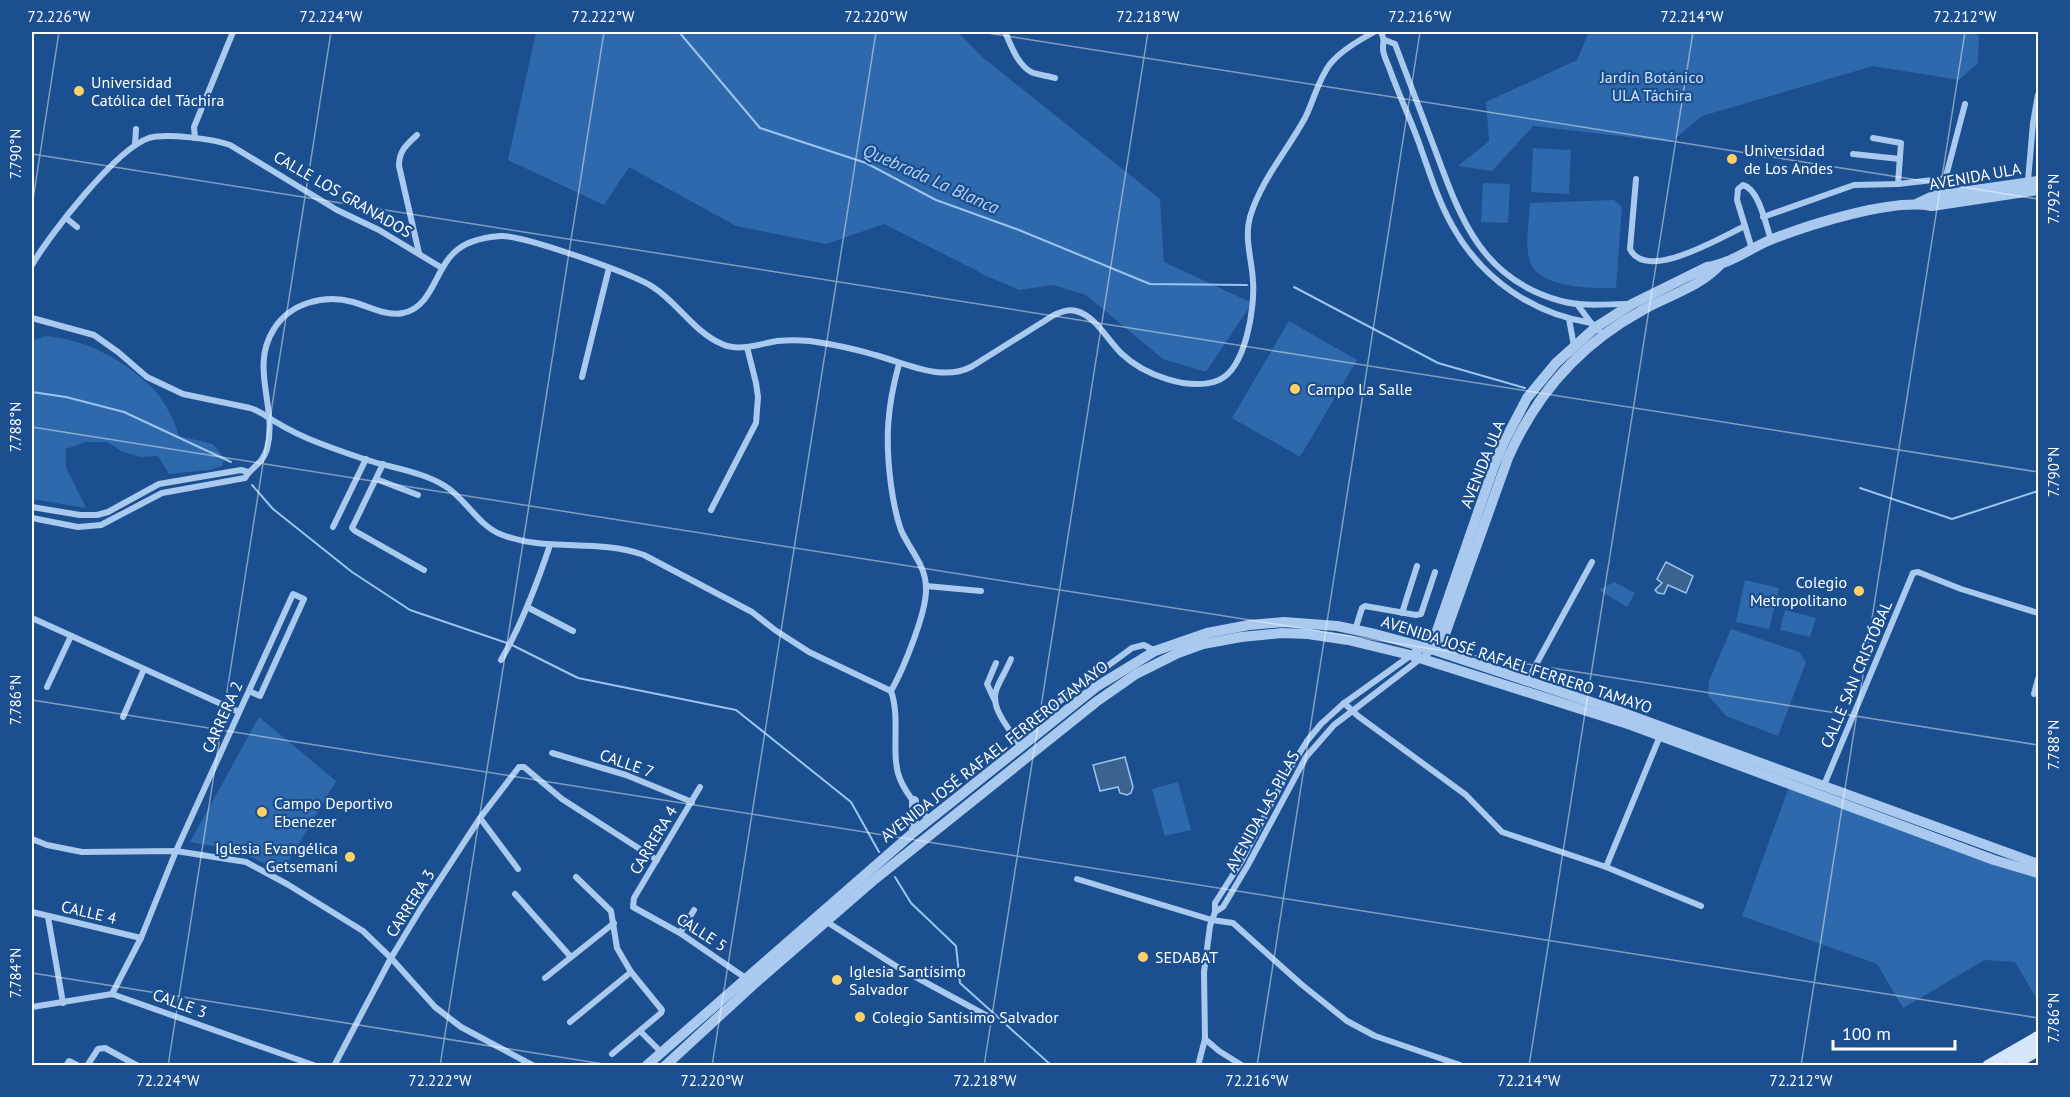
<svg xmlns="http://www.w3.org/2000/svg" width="2070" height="1097" font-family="'PT Sans',sans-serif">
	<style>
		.green { fill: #2e69ad }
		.water { fill: #3c6290; stroke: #9cc4f0; stroke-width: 1.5 }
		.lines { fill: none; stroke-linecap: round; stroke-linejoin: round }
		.stream { stroke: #9cc4f0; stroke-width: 2 }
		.minor { stroke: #a9c9ee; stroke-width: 6 }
		.tertiary { stroke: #a9c9ee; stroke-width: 10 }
		.secondary { stroke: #d6e6fa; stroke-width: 12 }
		.ticks { fill: none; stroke: #fff; stroke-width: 1.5; stroke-opacity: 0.45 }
		.poi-dot { fill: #ffd166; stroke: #1b4f8f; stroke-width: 2 }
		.labels { text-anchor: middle; stroke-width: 4.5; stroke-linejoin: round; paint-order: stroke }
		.park-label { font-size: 16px; fill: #cfe3fa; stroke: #1b4f8f }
		.poi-label { font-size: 16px; fill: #fff; stroke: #1b4f8f; text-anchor: start }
		.street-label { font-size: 16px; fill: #fff; stroke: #1b4f8f }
		.water-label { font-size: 18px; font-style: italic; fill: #b5d3f5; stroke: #1b4f8f }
		.neatline { fill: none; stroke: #fff; stroke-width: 2 }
		.ticks-label { font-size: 15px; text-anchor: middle; fill: #fff }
	</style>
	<rect width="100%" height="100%" fill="#1b4f8f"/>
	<!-- green -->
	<g class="green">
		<polygon points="536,32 958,32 982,57 1160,199 1164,262 1252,303 1206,372 1163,359 1086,295 1053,285 1019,290 989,277 884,224 826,244 736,226 629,167 604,205 508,160"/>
		<polygon points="1589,32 1974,32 1979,36 1978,63 1959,80 1873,66 1702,116 1671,142 1533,126 1492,171 1458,166 1489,141 1486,102 1577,60"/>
		<polygon points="1533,148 1571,150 1569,194 1531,192"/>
		<polygon points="1483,183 1510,184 1508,223 1481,222"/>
		<path d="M1614 200 1622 207 1616 288C1591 288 1536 289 1529 259 1525 241 1529 221 1530 203Z"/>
		<polygon points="1289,321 1357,360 1300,457 1232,418"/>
		<path d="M45 336C86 339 127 361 155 391 166 403 174 421 179 436L213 444 224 458 222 466 210 470 169 474 158 456 140 457 121 451 107 442H85L66 449V467L86 508 32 499V341Z"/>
		<polygon points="1745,580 1779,588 1769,629 1736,622"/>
		<polygon points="1614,582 1635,593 1627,607 1599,590"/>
		<polygon points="1785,610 1816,618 1810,637 1780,630"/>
		<polygon points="1731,629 1799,652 1806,662 1778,736 1726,716 1708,695 1709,681"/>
		<polygon points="259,717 336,781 282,872 237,850 190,842"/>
		<polygon points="1178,782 1191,830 1165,836 1152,789"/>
		<polygon points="1790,784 2038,873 2038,1001 2015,962 1985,960 1903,1008 1877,964 1742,916"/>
	</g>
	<!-- water -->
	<g class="water">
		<polygon points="1666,562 1693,576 1686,593 1668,585 1664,594 1658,593 1655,590 1662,583 1657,579"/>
		<polygon points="1125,757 1133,787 1131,793 1127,795 1120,793 1118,787 1100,791 1093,765"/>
	</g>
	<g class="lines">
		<!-- stream -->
		<g class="stream">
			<polyline points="679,32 760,128 866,163 936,200 1019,230 1150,284 1247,285"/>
			<polyline points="1294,287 1438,363 1525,388"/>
			<polyline points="32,392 66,397 124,412 231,462"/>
			<polyline points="252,485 273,509 352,572 410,610 510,644 578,678 736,710 851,802 879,852"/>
			<polyline points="1860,488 1952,519 2038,491"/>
			<polyline points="895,877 911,903 956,946 960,983 1052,1066"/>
		</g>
		<!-- minor -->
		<g class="minor">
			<path d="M1005 32C1011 45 1017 64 1031 72 1038 75 1048 76 1055 78"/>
			<path d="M1381 32C1385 41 1383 40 1383 49 1383 55 1388 64 1390 70 1399 95 1410 118 1419 143 1429 171 1438 201 1453 227 1482 279 1533 314 1591 323"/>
			<path d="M1385 40 1395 44C1408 78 1421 113 1434 147 1460 217 1480 279 1561 301 1583 307 1606 304 1629 304"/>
			<path d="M417 135C406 145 399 151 399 166L419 253"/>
			<polyline points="195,138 194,127 233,32"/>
			<polyline points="1873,138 1901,143 1898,184"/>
			<polyline points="135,145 136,129"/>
			<polyline points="1853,154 1900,159"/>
			<path d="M1636 179 1630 249C1646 283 1723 236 1745 226"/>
			<polyline points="2028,181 2033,123 2038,95"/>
			<polyline points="1763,217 1854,185 1898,184 1942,179 1946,176 1965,104"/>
			<polyline points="66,218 77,227"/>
			<path d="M1752 249 1737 200 1738 189 1743 185C1759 189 1766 225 1771 240"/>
			<path d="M32 265C50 234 116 149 149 138 166 133 214 139 230 145L337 210 379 230 442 268"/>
			<polyline points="1577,304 1591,323 1604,335"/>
			<path d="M32 318 94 335 118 352 147 377 183 394 250 408C260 411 266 416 274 421 289 430 303 437 319 443 335 449 351 455 367 460 392 468 423 472 445 486 465 498 478 525 500 534 547 553 595 538 644 555L752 612 775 630 809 652 891 691"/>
			<polyline points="1569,319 1574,346"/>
			<polyline points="582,377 609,268"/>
			<polyline points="383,464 352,528 355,531 424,570"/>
			<polyline points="376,479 418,495"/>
			<polyline points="32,507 80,515 97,515 108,512 159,484 241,470 248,472"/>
			<polyline points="711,510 756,423 758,397 756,383 747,347"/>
			<path d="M32 518 78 527 101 525 162 493 245 478C252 466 262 465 267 449 278 408 249 367 274 329 290 303 324 294 353 302 368 306 388 317 403 313 430 308 435 274 450 257 462 242 484 237 501 236 523 235 633 274 653 287 678 303 694 332 722 344 739 352 759 344 777 341 787 340 800 340 810 341 831 344 855 349 875 355 905 363 941 382 971 367L1054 315C1061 312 1068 309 1076 311 1096 316 1108 341 1122 354 1144 375 1190 392 1219 380 1246 368 1255 307 1253 281 1252 260 1244 238 1250 217 1261 180 1287 151 1305 118 1314 100 1318 80 1330 64 1342 50 1358 41 1374 32"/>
			<polyline points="333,527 366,459"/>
			<polyline points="926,586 981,591"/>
			<polyline points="527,607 573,631"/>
			<polyline points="1402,613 1417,566"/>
			<polyline points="32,618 239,712"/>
			<polyline points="1355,630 1362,608 1365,606 1416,615 1421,614 1435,572"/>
			<path d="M1011 659C1007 669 1001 678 997 688 988 708 1011 730 1021 747"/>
			<path d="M501 660C522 624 537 584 550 545"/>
			<polyline points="1527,681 1592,562"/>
			<polyline points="47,687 71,636"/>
			<path d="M891 691C903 670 927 612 926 588 926 565 909 549 901 530 896 516 893 500 891 485 885 440 887 407 899 364"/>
			<path d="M891 691C901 719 890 755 900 779 906 794 919 809 930 821"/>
			<polyline points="2034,694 2038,679"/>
			<polyline points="994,699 987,684 996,663"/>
			<polyline points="1344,703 1358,716 1466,795 1502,832 1606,867 1660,736"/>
			<polyline points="123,717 144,669"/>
			<polyline points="1056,719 1055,708 1060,701 1132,648 1144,645 1155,651"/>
			<polyline points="552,753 626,775 692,802"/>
			<polyline points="1824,785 1913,573 1918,572 1961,589 2038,613"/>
			<polyline points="700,787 634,898 633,907 680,933 747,979"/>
			<polyline points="480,818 518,869"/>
			<polyline points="32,839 47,845 82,852 176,851 246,862 287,884 363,931 391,958 435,1007 461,1027 534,1066"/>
			<polyline points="1606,867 1701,906"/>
			<polyline points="576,877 611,911 617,948 631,972 662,1010 661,1013 612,1054"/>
			<polyline points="1077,879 1212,920 1233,923 1301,984 1347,1021 1375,1036 1460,1065"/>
			<polyline points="515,894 570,956"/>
			<polyline points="32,912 141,938"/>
			<polyline points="1215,912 1223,907 1248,865 1306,757 1334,725 1420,659"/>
			<polyline points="48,917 63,1003"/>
			<polyline points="827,922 899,968 991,1018"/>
			<polyline points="680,933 694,910"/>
			<polyline points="545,978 614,923"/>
			<polyline points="112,994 141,938 176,851 293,594 304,599 260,696 249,691"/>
			<polyline points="32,1007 112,994 316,1066"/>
			<polyline points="570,1022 631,972"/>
			<polyline points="640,1031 661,1052"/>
			<polyline points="1205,1039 1219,1051 1243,1066"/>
			<polyline points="66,1066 69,1061 79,1066"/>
			<polyline points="87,1066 98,1049 105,1048 138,1066"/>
			<polyline points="334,1066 391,958 420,910 480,818 519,767 524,767 562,799 657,860"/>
			<polyline points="1198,1066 1205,1039 1204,972 1210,926 1215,912 1215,903 1241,862 1286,775 1307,741 1321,724 1343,704 1410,656"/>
		</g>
		<!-- tertiary -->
		<g class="tertiary">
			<polyline points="1918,203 1933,196 2038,181"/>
			<path d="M1417 650 1437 631 1494 466 1504 442 1527 398 1556 363 1596 327 1632 304 1707 267C1730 264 1749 249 1770 240 1808 225 1892 198 1932 206L2038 190"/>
			<path d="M1427 652 1445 634 1508 458C1536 394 1579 345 1641 311 1667 296 1700 287 1720 265"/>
			<polyline points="914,832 914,801"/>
			<polyline points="646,1066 914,832 1096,687 1155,651 1207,633 1249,625 1284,622 1337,626 1375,634 1431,649 1618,711 2038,864"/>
			<polyline points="665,1066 753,985 875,879 1096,702 1136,674 1178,653 1203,644 1241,637 1282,633 1308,634 1348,640 1410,655 1631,725 1994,860 2038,873"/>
		</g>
		<!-- secondary -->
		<g class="secondary">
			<polyline points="1988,1066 2038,1037"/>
			<polyline points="2011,1066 2038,1050"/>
		</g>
	</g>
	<!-- ticks -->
	<path class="ticks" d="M981 32 2038 199M32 154 2038 472M32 206 59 32M32 427 2038 745M32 700 2038 1018M32 973 616 1066M168 1066 331 32M440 1066 604 32M712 1066 876 32M984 1066 1148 32M1257 1066 1420 32M1529 1066 1693 32M1801 1066 1965 32"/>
	<!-- markers -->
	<g class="poi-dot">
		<circle cx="79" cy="91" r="6"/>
		<circle cx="1732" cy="159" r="6"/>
		<circle cx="1295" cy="389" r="6"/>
		<circle cx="1859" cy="591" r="6"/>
		<circle cx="262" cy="812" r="6"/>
		<circle cx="350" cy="857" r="6"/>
		<circle cx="1143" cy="957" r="6"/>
		<circle cx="837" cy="980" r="6"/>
		<circle cx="860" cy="1017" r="6"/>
	</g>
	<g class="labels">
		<!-- park labels -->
		<g class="park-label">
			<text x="1652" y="83">Jardín Botánico<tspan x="1652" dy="18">ULA Táchira</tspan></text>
		</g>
		<!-- poi labels -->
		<g class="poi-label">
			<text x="91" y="88">Universidad<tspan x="91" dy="18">Católica del Táchira</tspan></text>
			<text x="1744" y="156">Universidad<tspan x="1744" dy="18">de Los Andes</tspan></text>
			<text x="1307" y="395">Campo La Salle</text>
			<text x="1847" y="588" text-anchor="end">Colegio<tspan x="1847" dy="18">Metropolitano</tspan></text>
			<text x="274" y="809">Campo Deportivo<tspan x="274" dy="18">Ebenezer</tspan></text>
			<text x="338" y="854" text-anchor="end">Iglesia Evangélica<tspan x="338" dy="18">Getsemani</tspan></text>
			<text x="1155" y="963">SEDABAT</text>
			<text x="849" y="977">Iglesia Santísimo<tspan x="849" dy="18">Salvador</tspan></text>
			<text x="872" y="1023">Colegio Santísimo Salvador</text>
		</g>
		<!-- street labels -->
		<g class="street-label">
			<text transform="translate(1975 176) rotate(-10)" y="6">AVENIDA ULA</text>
			<text transform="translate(343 194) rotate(30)" y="6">CALLE LOS GRANADOS</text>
			<text transform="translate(1482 464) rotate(-68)" y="6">AVENIDA ULA</text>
			<text transform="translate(1517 664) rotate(18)" y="6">AVENIDA JOSÉ RAFAEL FERRERO TAMAYO</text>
			<text transform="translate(1856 674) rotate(-67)" y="6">CALLE SAN CRISTÓBAL</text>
			<text transform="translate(222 717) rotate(-66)" y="6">CARRERA 2</text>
			<text transform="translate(994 751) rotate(-38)" y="6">AVENIDA JOSÉ RAFAEL FERRERO TAMAYO</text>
			<text transform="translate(627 763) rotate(19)" y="6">CALLE 7</text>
			<text transform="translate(1262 811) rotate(-61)" y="6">AVENIDA LAS PILAS</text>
			<text transform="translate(653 840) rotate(-59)" y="6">CARRERA 4</text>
			<text transform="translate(410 903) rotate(-58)" y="6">CARRERA 3</text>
			<text transform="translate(89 912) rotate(13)" y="6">CALLE 4</text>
			<text transform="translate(702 932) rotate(33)" y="6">CALLE 5</text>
			<text transform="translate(180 1003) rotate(20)" y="6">CALLE 3</text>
		</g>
		<!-- water labels -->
		<g class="water-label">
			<text transform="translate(931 179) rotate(24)" y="6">Quebrada La Blanca</text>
		</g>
	</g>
	<!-- border -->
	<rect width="2070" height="1097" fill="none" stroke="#1b4f8f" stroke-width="66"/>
	<!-- scale -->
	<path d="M1833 1040v9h122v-9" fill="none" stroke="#ffffff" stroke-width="3"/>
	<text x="1842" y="1040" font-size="18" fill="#ffffff" stroke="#1b4f8f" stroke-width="4.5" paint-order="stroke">100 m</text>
	<rect x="33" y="33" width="2004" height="1031" class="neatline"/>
	<g class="ticks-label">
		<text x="59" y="22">72.226°W</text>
		<text x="331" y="22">72.224°W</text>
		<text x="603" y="22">72.222°W</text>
		<text x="876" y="22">72.220°W</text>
		<text x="1148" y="22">72.218°W</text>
		<text x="1420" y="22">72.216°W</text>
		<text x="1692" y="22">72.214°W</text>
		<text x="1965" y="22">72.212°W</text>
		<text transform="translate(16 154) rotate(-90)" y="5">7.790°N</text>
		<text transform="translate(2054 199) rotate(-90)" y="5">7.792°N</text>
		<text transform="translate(16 427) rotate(-90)" y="5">7.788°N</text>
		<text transform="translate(2054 472) rotate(-90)" y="5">7.790°N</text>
		<text transform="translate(16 700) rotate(-90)" y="5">7.786°N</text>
		<text transform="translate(2054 745) rotate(-90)" y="5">7.788°N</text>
		<text transform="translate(16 973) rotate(-90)" y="5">7.784°N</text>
		<text transform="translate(2054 1018) rotate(-90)" y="5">7.786°N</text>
		<text x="168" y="1086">72.224°W</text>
		<text x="440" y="1086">72.222°W</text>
		<text x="712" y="1086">72.220°W</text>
		<text x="985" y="1086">72.218°W</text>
		<text x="1257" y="1086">72.216°W</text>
		<text x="1529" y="1086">72.214°W</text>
		<text x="1801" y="1086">72.212°W</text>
	</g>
</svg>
